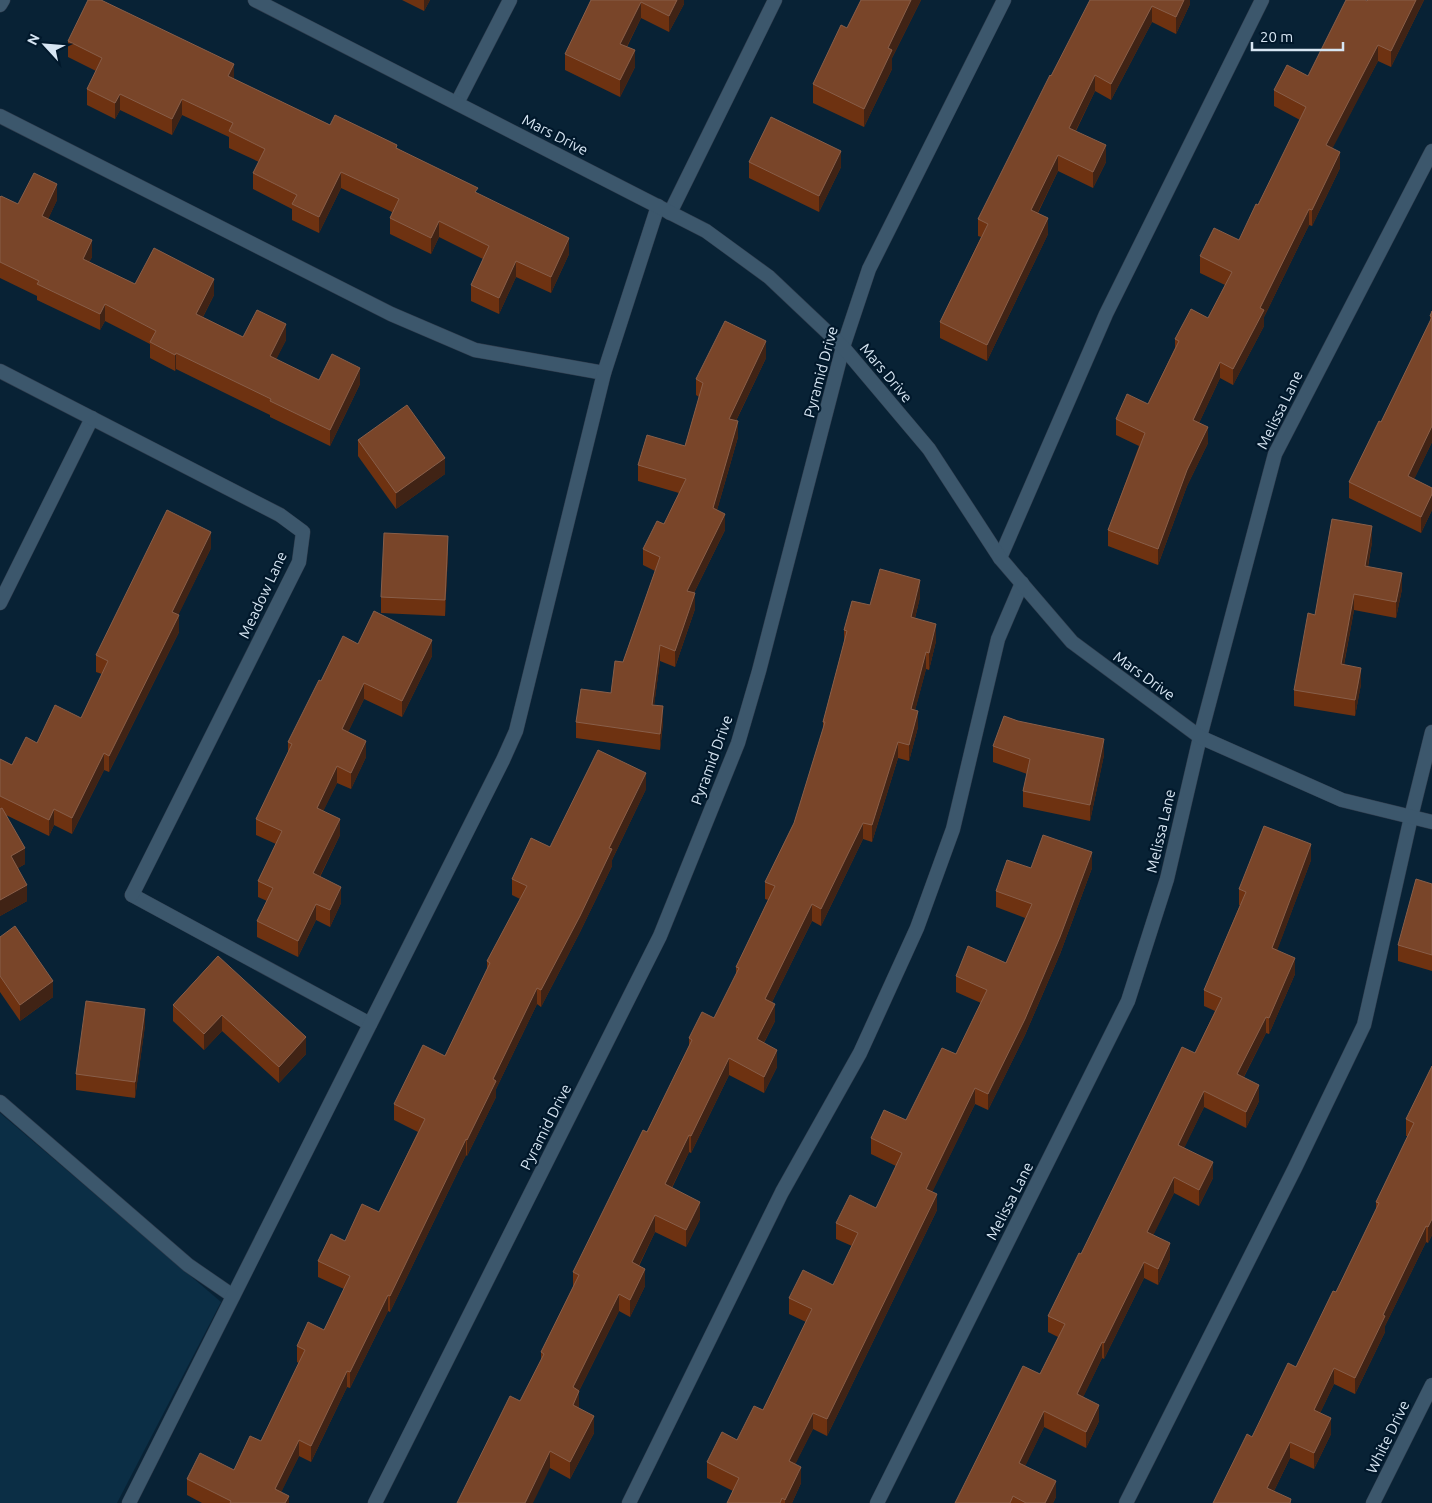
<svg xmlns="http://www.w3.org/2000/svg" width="1432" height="1503" font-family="Ubuntu,sans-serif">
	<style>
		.built { fill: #0b2e45 }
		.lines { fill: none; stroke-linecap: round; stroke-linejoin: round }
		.service-casing { stroke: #2f3b4b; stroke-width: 15 }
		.minor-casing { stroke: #2f3b4b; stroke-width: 15 }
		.tertiary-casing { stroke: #2f3b4b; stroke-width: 15 }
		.service { stroke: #3c576c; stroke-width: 14 }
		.minor { stroke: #3c576c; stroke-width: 14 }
		.tertiary { stroke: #3c576c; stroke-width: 14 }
		.wall { fill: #6e3211 }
		.shaded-wall { fill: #402315 }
		.building { fill: #794529; stroke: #885e49 }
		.labels { text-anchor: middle; stroke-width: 4.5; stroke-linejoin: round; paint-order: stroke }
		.street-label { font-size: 15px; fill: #d7e6f3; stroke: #01182b }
	</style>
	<rect width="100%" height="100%" fill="#082235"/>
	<!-- built -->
	<polygon class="built" points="0,1113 221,1302 117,1503 0,1503"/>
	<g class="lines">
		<defs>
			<g id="service">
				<polyline points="0,116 391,314 475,350 604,373"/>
				<polyline points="670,213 775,0"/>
				<polyline points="1000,558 1106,314 1262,0"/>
				<polyline points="0,603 92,418"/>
				<polyline points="132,895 370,1024"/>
				<polyline points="0,1102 188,1265 233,1296"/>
				<polyline points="129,1503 503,760 516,731 604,373 658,206"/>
				<polyline points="629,1503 782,1192 860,1053 917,928 953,829 998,639 1022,583"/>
				<polyline points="1126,1503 1295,1168 1364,1025 1411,817 1432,732"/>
			</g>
			<g id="minor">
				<polyline points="0,5 3,0"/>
				<polyline points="457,103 510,0"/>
				<polyline points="0,371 280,515 303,532 299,562 132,895"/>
				<polyline points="375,1503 660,936 738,743 759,671 843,347 869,269 1004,0"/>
				<polyline points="877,1503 1128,1001 1167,879 1200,737 1275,454 1432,151"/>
				<polyline points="1373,1503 1432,1385"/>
			</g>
			<polyline id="tertiary" points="255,0 706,231 769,277 843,347 929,449 1000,558 1072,642 1200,737 1342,800 1432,822"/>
		</defs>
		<!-- service casing -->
		<use href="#service" class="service-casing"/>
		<!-- minor casing -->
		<use href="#minor" class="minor-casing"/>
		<!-- tertiary casing -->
		<use href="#tertiary" class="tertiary-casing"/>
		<!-- service -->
		<use href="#service" class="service"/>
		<!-- minor -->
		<use href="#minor" class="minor"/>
		<!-- tertiary -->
		<use href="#tertiary" class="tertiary"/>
	</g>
	<!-- wall -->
	<g class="wall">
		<polygon points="402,0 430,0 424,11"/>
		<polygon points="591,0 684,0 684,4 669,32 641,18 627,47 635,67 620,97 565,70 565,54"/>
		<polygon points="861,0 921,0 892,58 892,69 864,127 813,103 813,84 847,28"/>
		<polygon points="1092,0 1190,0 1190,4 1176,34 1152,22 1111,100 1095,91 1076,131 1106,162 1093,188 1058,171 1038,213 1048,234 987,361 940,338 940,322 981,237 978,236 978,219 1051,76"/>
		<polygon points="1368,0 1424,0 1391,67 1378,61 1332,148 1340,168 1312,226 1309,225 1264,317 1264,326 1233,385 1220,378 1199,423 1208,443 1187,486 1158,565 1108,546 1108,530 1139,446 1116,435 1116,419 1148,404 1175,348 1175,339 1208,318 1225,285 1200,273 1200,256 1239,240 1258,205 1300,120 1274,106 1274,90 1308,76"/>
		<polygon points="68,41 234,79 330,125 397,148 478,194 569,254 551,293 516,277 499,314 471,301 471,285 483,259 439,237 431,254 390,234 390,218 392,212 341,188 319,233 292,220 292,209 253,189 253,173 259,162 229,148 229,137 182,115 172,135 120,110 115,119 87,105 87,89 96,71 68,57"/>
		<polygon points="749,162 841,167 819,212 749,178"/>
		<polygon points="0,197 18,204 57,200 48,219 92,257 89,262 135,284 214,295 203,317 243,337 286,340 276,359 319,380 360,384 330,446 270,417 270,415 176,369 175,371 150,358 150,344 105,321 100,330 37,300 37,296 0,278"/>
		<polygon points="1432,311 1432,442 1414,479 1432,488 1432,510 1421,533 1349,498 1349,482 1381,422 1430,322 1430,316"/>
		<polygon points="766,358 736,421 738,437 717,510 725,530 694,593 695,609 675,667 660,661 654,705 663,723 660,750 576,738 576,722 611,693 623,662 655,571 643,565 643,549 664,524 679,493 638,481 638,465 685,446 699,397 696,395 696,379"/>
		<polygon points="358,440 445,474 396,509 358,456"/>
		<polygon points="1372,542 1368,567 1402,589 1396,618 1354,610 1344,665 1361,684 1355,716 1294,706 1294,690 1315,615"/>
		<polygon points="211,548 178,615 179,632 109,772 104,770 72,834 54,825 49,836 6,815 25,864 18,868 27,901 0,916 0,759 12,765 37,743 81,718 102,674 96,672 96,655"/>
		<polygon points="448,552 445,616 381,613 381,597"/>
		<polygon points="920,597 915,618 936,641 929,670 926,669 915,710 918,727 909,761 898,758 872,842 863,839 821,926 812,921 772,1002 775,1021 764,1043 777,1067 764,1093 729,1075 691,1153 689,1152 672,1188 700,1219 686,1247 655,1232 639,1266 645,1286 630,1317 619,1311 579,1391 579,1408 594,1433 570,1479 550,1468 520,1401 541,1361 541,1352 573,1287 573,1272 647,1132 689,1046 689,1038 714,1018 736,976 736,967 768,900 765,899 765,882 794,823 823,730 823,722 844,642 844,630 870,605"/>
		<polygon points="358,644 432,656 402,717 364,699 348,732 366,757 351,789 337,783 323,811 340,835 320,877 341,903 330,927 316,920 298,957 257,937 257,921 267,901 258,897 258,881 276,844 256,835 256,819 288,753 288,742"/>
		<polygon points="993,746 1104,755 1090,821 1023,807 1023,791 1027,774 993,762"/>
		<polygon points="646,789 612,860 612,866 580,932 541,1007 537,1004 496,1089 496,1097 467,1156 466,1155 390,1312 388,1311 350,1388 347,1387 311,1462 299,1456 281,1492 289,1503 202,1503 187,1495 187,1479 234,1470 261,1441 299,1363 297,1362 297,1346 324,1330 344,1289 318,1277 318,1261 345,1241 379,1212 418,1132 394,1120 394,1104 445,1056 487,971 487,961 520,899 512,895 512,879 550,847"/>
		<polygon points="1311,860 1277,950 1295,974 1269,1034 1266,1033 1244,1077 1259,1101 1246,1128 1204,1107 1184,1148 1213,1178 1199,1206 1174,1193 1153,1235 1170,1259 1158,1285 1144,1278 1104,1359 1102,1358 1083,1397 1099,1421 1086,1448 1044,1427 1025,1466 1056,1497 1053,1503 955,1503 1040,1374 1058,1337 1048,1332 1048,1316 1081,1254 1195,1053 1215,1011 1204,1006 1204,990 1240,905 1239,905 1239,889"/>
		<polygon points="1031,868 1092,868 1060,954 1025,1035 988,1110 975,1104 932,1192 937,1210 827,1436 813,1429 795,1464 801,1483 792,1503 727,1503 733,1491 707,1478 707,1462 737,1440 763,1410 806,1322 789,1314 789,1298 833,1285 852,1246 836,1239 836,1223 876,1208 896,1166 871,1154 871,1138 906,1120 956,1054 981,1003 956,992 956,976 1006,963 1025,918 996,907 996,891"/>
		<polygon points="1432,884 1432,971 1398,961 1398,945"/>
		<polygon points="0,937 53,997 20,1021 0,992"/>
		<polygon points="218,956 306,1054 279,1083 222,1031 204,1050 173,1021 173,1005"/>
		<polygon points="145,1025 135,1098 76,1090 76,1074"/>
		<polygon points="1432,1066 1432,1235 1428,1243 1426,1242 1385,1326 1385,1332 1355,1394 1334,1384 1320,1413 1331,1434 1314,1469 1290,1458 1274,1491 1291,1503 1213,1503 1252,1437 1296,1367 1336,1292 1376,1210 1376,1202 1408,1136 1406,1136 1406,1119"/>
	</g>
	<!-- shaded-wall -->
	<g class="shaded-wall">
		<polygon points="424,0 430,0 424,11"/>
		<polygon points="677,0 684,0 684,4 669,32 669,16"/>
		<polygon points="911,0 921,0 892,58 892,69 864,127 864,109 888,48"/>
		<polygon points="1184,0 1190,0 1190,4 1176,34 1176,17"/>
		<polygon points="1416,0 1424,0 1391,67 1391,51"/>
		<polygon points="641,2 641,18 620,60 620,44"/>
		<polygon points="1152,6 1152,22 1111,100 1111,84"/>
		<polygon points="1378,45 1378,61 1326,161 1326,145"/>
		<polygon points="635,50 635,67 620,97 620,80"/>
		<polygon points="234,64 234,80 228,76"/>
		<polygon points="1095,75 1095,91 1069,144 1069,128"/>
		<polygon points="120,94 120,110 115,119 115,103"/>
		<polygon points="182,99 182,115 172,135 172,119"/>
		<polygon points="1106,145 1106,162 1093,188 1093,172"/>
		<polygon points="841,151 841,167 819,212 819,196"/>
		<polygon points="1340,152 1340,168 1312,226 1312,210"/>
		<polygon points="1058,155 1058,171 1031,226 1031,210"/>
		<polygon points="341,172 341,188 319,233 319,217"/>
		<polygon points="57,184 57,200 42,232 42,216"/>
		<polygon points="1309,209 1309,225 1264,317 1264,326 1233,385 1233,369 1260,308"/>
		<polygon points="1048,218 1048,234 987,361 987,345"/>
		<polygon points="439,221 439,237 431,254 431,238"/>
		<polygon points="569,238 569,254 551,293 551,277"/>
		<polygon points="92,240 92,257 83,275 83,259"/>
		<polygon points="516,261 516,277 499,314 499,298"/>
		<polygon points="214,279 214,295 196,330 196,314"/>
		<polygon points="105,304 105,321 100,330 100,314"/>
		<polygon points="286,324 286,340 270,372 270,356"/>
		<polygon points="766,341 766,358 729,435 729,419"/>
		<polygon points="176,353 176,369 175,371 175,355"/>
		<polygon points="1220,362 1220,378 1193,436 1193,420"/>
		<polygon points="360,368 360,384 330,446 330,430"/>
		<polygon points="738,421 738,437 713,524 713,508"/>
		<polygon points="1432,426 1432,442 1408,492 1408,476"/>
		<polygon points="1208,427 1208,443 1187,486 1158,565 1158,549 1187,470"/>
		<polygon points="445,458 445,474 396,509 396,493"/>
		<polygon points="1432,494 1432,510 1421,533 1421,517"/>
		<polygon points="725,514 725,530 687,607 687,591"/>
		<polygon points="1372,526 1372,542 1365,582 1365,566"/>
		<polygon points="211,532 211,548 172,628 172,612"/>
		<polygon points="448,536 448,552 445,616 445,600"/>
		<polygon points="1402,573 1402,589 1396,618 1396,602"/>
		<polygon points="920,580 920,597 911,634 911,617"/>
		<polygon points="695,593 695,609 675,667 675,651"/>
		<polygon points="1354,594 1354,610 1341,680 1341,664"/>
		<polygon points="179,615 179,632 109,772 109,756"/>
		<polygon points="936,624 936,641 929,670 929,653"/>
		<polygon points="432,640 432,656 402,717 402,701"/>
		<polygon points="660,645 660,661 652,721 652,705"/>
		<polygon points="926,652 926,669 911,726 911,709"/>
		<polygon points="1361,668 1361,684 1355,716 1355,700"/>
		<polygon points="364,683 364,699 342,745 342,729"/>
		<polygon points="663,706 663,723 660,750 660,734"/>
		<polygon points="918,711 918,727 909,761 909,745"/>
		<polygon points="1104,739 1104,755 1090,821 1090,805"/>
		<polygon points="366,741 366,757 351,789 351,773"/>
		<polygon points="898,742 898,758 872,842 872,825"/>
		<polygon points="104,753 104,770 72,834 72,818"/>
		<polygon points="337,766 337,783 317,824 317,808"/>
		<polygon points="646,773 646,789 612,860 612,866 580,932 541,1007 541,990"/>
		<polygon points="54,809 54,825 49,836 49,820"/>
		<polygon points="340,819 340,835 313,890 313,873"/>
		<polygon points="863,823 863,839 821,926 821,909"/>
		<polygon points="1311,844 1311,860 1272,964 1272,948"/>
		<polygon points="25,848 25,864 11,872 11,856"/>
		<polygon points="1092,852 1092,868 1060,954 1025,1035 988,1110 988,1094"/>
		<polygon points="27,885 27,901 0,916 0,900"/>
		<polygon points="341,887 341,903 330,927 330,910"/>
		<polygon points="316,904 316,920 298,957 298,941"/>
		<polygon points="812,904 812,921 765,1016 765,999"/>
		<polygon points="1295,958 1295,974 1269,1034 1269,1018"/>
		<polygon points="53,981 53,997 20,1021 20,1005"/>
		<polygon points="537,988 537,1004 496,1089 496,1097 467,1156 467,1140 493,1079"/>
		<polygon points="775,1004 775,1021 757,1056 757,1039"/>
		<polygon points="145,1009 145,1025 135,1098 135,1082"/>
		<polygon points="222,1015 222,1031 204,1050 204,1034"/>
		<polygon points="1266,1017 1266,1033 1237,1090 1237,1074"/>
		<polygon points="306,1037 306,1054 279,1083 279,1067"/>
		<polygon points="777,1050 777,1067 764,1093 764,1077"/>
		<polygon points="729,1058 729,1075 691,1153 691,1136"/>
		<polygon points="1259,1085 1259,1101 1246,1128 1246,1112"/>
		<polygon points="975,1088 975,1104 926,1205 926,1189"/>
		<polygon points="1204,1091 1204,1107 1178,1161 1178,1145"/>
		<polygon points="689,1135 689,1152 665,1201 665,1184"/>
		<polygon points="466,1139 466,1155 390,1312 390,1296"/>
		<polygon points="1213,1162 1213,1178 1199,1206 1199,1190"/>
		<polygon points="1174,1177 1174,1193 1147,1248 1147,1232"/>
		<polygon points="937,1194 937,1210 827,1436 827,1419"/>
		<polygon points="700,1202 700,1219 686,1247 686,1230"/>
		<polygon points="655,1215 655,1232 632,1279 632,1262"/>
		<polygon points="1432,1219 1432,1235 1428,1243 1428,1227"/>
		<polygon points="1426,1226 1426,1242 1385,1326 1385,1332 1355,1394 1355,1378 1383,1315"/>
		<polygon points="1170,1243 1170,1259 1158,1285 1158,1269"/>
		<polygon points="1144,1262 1144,1278 1104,1359 1104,1343"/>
		<polygon points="645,1269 645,1286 630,1317 630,1300"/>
		<polygon points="619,1294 619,1311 579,1391 579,1408 573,1422 573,1387"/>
		<polygon points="388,1295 388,1311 350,1388 350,1372"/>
		<polygon points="1102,1342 1102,1358 1077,1410 1077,1394"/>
		<polygon points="1334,1368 1334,1384 1314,1426 1314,1410"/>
		<polygon points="347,1371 347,1387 311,1462 311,1446"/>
		<polygon points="1099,1405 1099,1421 1086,1448 1086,1432"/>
		<polygon points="1044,1411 1044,1427 1019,1479 1019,1463"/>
		<polygon points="813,1413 813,1429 789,1477 789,1461"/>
		<polygon points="594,1416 594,1433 570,1479 570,1462"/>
		<polygon points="1331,1418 1331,1434 1314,1469 1314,1453"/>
		<polygon points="299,1440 299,1456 276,1503 275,1489"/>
		<polygon points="1290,1442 1290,1458 1268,1503 1267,1488"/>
		<polygon points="550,1451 550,1468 533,1503 525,1503"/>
		<polygon points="801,1467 801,1483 792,1503 785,1503 785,1500"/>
		<polygon points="1056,1481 1056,1497 1053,1503 1045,1503"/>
		<polygon points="289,1496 289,1503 285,1503"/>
	</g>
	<!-- building -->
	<g class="building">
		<polygon points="88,0 101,0 234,64 228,76 330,125 335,115 397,145 396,148 478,188 475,192 569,238 551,277 516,261 499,298 471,285 489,246 439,221 431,238 390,218 399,199 341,172 319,217 292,204 297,195 253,173 265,149 229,131 233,123 182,99 172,119 120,94 115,103 87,89 102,58 68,41"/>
		<polygon points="591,0 677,0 669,16 641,2 620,44 635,50 620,80 565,54"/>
		<polygon points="861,0 911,0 888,48 892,50 864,109 813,84 841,25 847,28"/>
		<polygon points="1090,0 1184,0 1176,17 1152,6 1111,84 1095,75 1069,128 1106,145 1093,172 1058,155 1031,210 1048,218 987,345 940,322 988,224 978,219 1050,75 1051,76"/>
		<polygon points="1346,0 1365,0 1367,1 1368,0 1416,0 1391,51 1378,45 1326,145 1340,152 1312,210 1309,209 1260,308 1264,310 1233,369 1220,362 1193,420 1208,427 1187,470 1158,549 1108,530 1145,433 1116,419 1127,394 1148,404 1179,341 1175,339 1191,309 1208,318 1232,272 1200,256 1214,228 1239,240 1256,204 1258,205 1306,107 1274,90 1287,65 1308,76"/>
		<polygon points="771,117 841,151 819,196 749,162"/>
		<polygon points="34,173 57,184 42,216 92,240 83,259 135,284 154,248 214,279 196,314 243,337 257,310 286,324 270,356 319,380 332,354 360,368 330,430 270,401 271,399 176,353 175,355 150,342 156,331 105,304 100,314 37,284 39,281 0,262 0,197 1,196 18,204"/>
		<polygon points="1432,311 1432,426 1408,476 1432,488 1432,494 1421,517 1349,482 1379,421 1381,422 1432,317 1430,316"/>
		<polygon points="725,321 766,341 729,419 738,421 713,508 725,514 687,591 695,593 675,651 660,645 652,705 663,706 660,734 576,722 581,689 611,693 615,661 623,662 660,557 643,549 657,521 664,524 686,479 638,465 647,435 685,446 703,383 696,379"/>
		<polygon points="407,405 445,458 396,493 358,440"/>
		<polygon points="167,510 211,532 172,612 179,615 109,756 104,753 72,818 54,809 49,820 0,796 0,759 12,765 26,737 37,743 55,705 81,718 108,661 96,655"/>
		<polygon points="1332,519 1372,526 1365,566 1402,573 1396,602 1354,594 1341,664 1361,668 1355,700 1294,690 1308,613 1315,615"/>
		<polygon points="384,533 448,536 445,600 381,597"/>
		<polygon points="880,569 920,580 911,617 936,624 929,653 926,652 911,709 918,711 909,745 898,742 872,825 863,823 821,909 812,904 765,999 775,1004 757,1039 777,1050 764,1077 729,1058 691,1136 689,1135 665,1184 700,1202 686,1230 655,1215 632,1262 645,1269 630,1300 619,1294 573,1387 579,1391 573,1405 594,1416 570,1462 550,1451 525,1503 457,1503 510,1396 520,1401 544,1354 541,1352 579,1275 573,1272 643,1130 647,1132 692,1040 689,1038 702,1012 714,1018 739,968 736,967 775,886 765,882 794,823 825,722 823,722 847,631 844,630 852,601 870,605"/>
		<polygon points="374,611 432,640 402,701 364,683 342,729 366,741 351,773 337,766 317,808 340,819 313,873 341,887 330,910 316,904 298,941 257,921 273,888 258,881 282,831 256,819 292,744 288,742 319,680 321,681 343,636 358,644"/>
		<polygon points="1004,716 1018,721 1104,739 1090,805 1023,791 1030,759 993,746"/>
		<polygon points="598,750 646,773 609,848 612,849 580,916 541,990 537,988 493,1079 496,1081 467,1140 466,1139 390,1296 388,1295 350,1372 347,1371 311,1446 299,1440 275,1489 289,1496 285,1503 230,1503 231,1501 187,1479 200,1453 234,1470 250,1436 261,1441 305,1350 297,1346 308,1322 324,1330 350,1276 318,1261 331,1234 345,1241 362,1204 379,1212 425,1119 394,1104 423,1045 445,1056 490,963 487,961 527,886 512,879 531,838 550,847"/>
		<polygon points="2,808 25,848 11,856 27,885 0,900 0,809"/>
		<polygon points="1264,826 1311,844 1272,948 1295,958 1269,1018 1266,1017 1237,1074 1259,1085 1246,1112 1204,1091 1178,1145 1213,1162 1199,1190 1174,1177 1147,1232 1170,1243 1158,1269 1144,1262 1104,1343 1102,1342 1077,1394 1099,1405 1086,1432 1044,1411 1019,1463 1056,1481 1045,1503 1026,1503 1013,1496 1010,1503 955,1503 1023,1366 1040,1374 1065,1324 1048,1316 1079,1253 1081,1254 1182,1047 1195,1053 1222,998 1204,990 1246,892 1239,889"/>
		<polygon points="1043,835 1092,852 1060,937 1025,1019 988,1094 975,1088 926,1189 937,1194 827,1419 813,1413 789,1461 801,1467 785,1500 782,1498 780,1503 727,1503 739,1478 707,1462 722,1432 737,1440 754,1406 763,1410 812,1309 789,1298 803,1270 833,1285 858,1233 836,1223 850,1195 876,1208 902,1153 871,1138 884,1110 906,1120 942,1048 956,1054 987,990 956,976 968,946 1006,963 1032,904 996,891 1007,860 1031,868"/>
		<polygon points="1416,879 1432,884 1432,955 1398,945"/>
		<polygon points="15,926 53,981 20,1005 0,976 0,937"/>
		<polygon points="218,956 306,1037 279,1067 222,1015 204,1034 173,1005"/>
		<polygon points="86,1001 145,1009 135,1082 76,1074"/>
		<polygon points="1432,1066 1432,1219 1428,1227 1426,1226 1383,1315 1385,1316 1355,1378 1334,1368 1314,1410 1331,1418 1314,1453 1290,1442 1267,1488 1291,1499 1290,1503 1213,1503 1247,1434 1252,1437 1288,1363 1296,1367 1333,1291 1336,1292 1379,1203 1376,1202 1414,1123 1406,1119"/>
	</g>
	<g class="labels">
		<!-- street labels -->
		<g class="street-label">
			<text transform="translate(555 135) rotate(27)" y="5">Mars Drive</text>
			<text transform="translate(821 372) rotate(-75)" y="5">Pyramid Drive</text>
			<text transform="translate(886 373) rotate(50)" y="5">Mars Drive</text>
			<text transform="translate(1280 410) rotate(-64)" y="5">Melissa Lane</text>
			<text transform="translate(263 595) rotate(-65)" y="5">Meadow Lane</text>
			<text transform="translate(1144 676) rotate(36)" y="5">Mars Drive</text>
			<text transform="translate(712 760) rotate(-70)" y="5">Pyramid Drive</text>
			<text transform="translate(1161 831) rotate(-77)" y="5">Melissa Lane</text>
			<text transform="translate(546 1127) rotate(-63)" y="5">Pyramid Drive</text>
			<text transform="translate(1010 1201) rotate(-63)" y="5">Melissa Lane</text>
			<text transform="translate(1388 1437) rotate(-64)" y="5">White Drive</text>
		</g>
	</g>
	<!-- north arrow -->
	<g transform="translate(45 45) rotate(296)" stroke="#01182b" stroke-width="4" paint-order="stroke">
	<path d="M0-4L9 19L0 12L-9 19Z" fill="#d7e6f3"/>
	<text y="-8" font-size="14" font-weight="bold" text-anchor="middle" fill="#d7e6f3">N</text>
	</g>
	<!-- scale -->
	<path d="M1252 42v8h91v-8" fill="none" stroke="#d7e6f3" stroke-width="2.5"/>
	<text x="1260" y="42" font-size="15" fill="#d7e6f3" stroke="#01182b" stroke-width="4" paint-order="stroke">20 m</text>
</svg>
